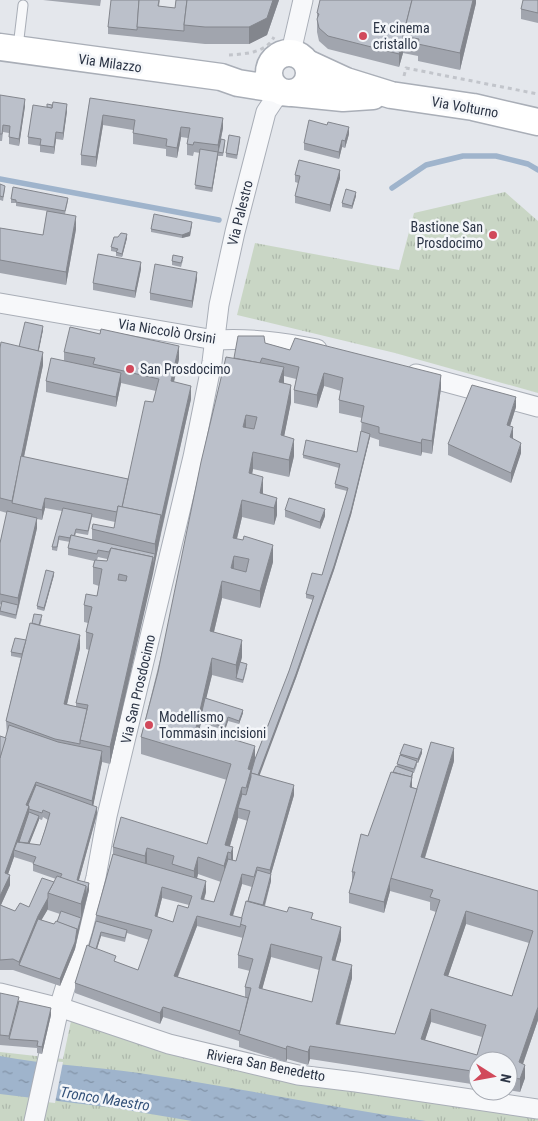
<svg xmlns="http://www.w3.org/2000/svg" width="538" height="1121" font-family="'Roboto Condensed',sans-serif">
	<style>
		.grass { fill: url(#grass-tufts) }
		.water { fill: url(#water-ripples) }
		.pier { fill: #e4e7ec }
		.lines { fill: none; stroke-linecap: round; stroke-linejoin: round }
		.stream { stroke: #9fb4cc; stroke-width: 5.5 }
		.lane-casing { stroke: #a9aeb7; stroke-width: 11 }
		.street-casing { stroke: #a9aeb7; stroke-width: 21 }
		.secondary-casing { stroke: #a9aeb7; stroke-width: 29 }
		.path { stroke: #c2c5cb; stroke-width: 3; stroke-dasharray: 4 4; stroke-linecap: butt }
		.lane { stroke: #f7f8fa; stroke-width: 9 }
		.street { stroke: #f7f8fa; stroke-width: 19 }
		.secondary { stroke: #fff; stroke-width: 26 }
		.wall { fill: #a1a5ae; fill-rule: evenodd }
		.shaded-wall { fill: #83868d }
		.building { fill: #bbc0ca; stroke: #83868d; fill-rule: evenodd }
		.poi-dot { fill: #d1495b; stroke: #f4f6f9; stroke-width: 2 }
		.labels { text-anchor: middle; stroke-width: 5; stroke-linejoin: round; paint-order: stroke }
		.poi-label { font-size: 14px; fill: #2b3445; stroke: #f4f6f9; text-anchor: start }
		.street-label { font-size: 14px; fill: #2b3445; stroke: #f4f6f9 }
		.water-label { font-size: 15px; font-style: italic; fill: #34527a; stroke: #f4f6f9 }
	</style>
	<defs>
		<pattern id="grass-tufts" width="24" height="20" patternUnits="userSpaceOnUse" patternTransform="scale(1.25)"><rect width="24" height="20" fill="#c9d6c5"/><path d="M3 7l-1-3M5 7V3M7 7l1-3M15 17l-1-3M17 17v-4M19 17l1-3" fill="none" stroke="#adb8ab"/></pattern>
		<pattern id="water-ripples" width="26" height="14" patternUnits="userSpaceOnUse" patternTransform="scale(1.25)"><rect width="26" height="14" fill="#9fb4cc"/><path d="M2 4q2-2 4 0t4 0M15 11q2-2 4 0t4 0" fill="none" stroke="#8293a7"/></pattern>
	</defs>
	<rect width="100%" height="100%" fill="#e4e7ec"/>
	<!-- grass -->
	<g class="grass">
		<polygon points="505,192 538,221 538,393 395,353 237,315 255,243 399,270 414,213"/>
		<polygon points="71,1021 349,1085 538,1119 538,1121 0,1121 0,1052 63,1059"/>
	</g>
	<!-- water -->
	<path class="water" d="M0 1056C46 1065 93 1066 139 1073 235 1087 330 1107 426 1121H192L115 1108 0 1094Z"/>
	<!-- pier -->
	<polygon class="pier" points="39,1060 63,1062 55,1103 29,1100"/>
	<g class="lines">
		<!-- stream -->
		<g class="stream">
			<polyline points="0,179 219,220"/>
			<polyline points="392,188 426,165 463,156 496,156 528,164 538,170"/>
		</g>
		<defs>
			<polyline id="lane" points="18,47 23,5"/>
			<g id="street">
				<polyline points="291,52 303,0"/>
				<path d="M0 303 215 340C251 338 281 342 317 349"/>
				<polyline points="416,374 538,407"/>
				<polyline points="0,993 68,1010 169,1044 298,1075 356,1082 538,1109"/>
				<polyline points="34,1121 59,1008 83,929 96,877 107,816 193,457 212,362 219,305 235,232 266,112 274,100 282,92"/>
			</g>
			<g id="secondary">
				<polyline points="0,47 221,77 238,83 276,89"/>
				<circle cx="289" cy="73" r="20"/>
				<polyline points="307,63 346,81 391,95 473,107 538,122"/>
				<polyline points="293,93 343,98 373,96"/>
			</g>
		</defs>
		<!-- lane casing -->
		<use href="#lane" class="lane-casing"/>
		<!-- street casing -->
		<use href="#street" class="street-casing"/>
		<!-- secondary casing -->
		<use href="#secondary" class="secondary-casing"/>
		<!-- path -->
		<g class="path">
			<path d="M229 55C245 54 266 53 274 37"/>
			<polyline points="404,76 406,68 538,94"/>
		</g>
		<!-- lane -->
		<use href="#lane" class="lane"/>
		<!-- street -->
		<use href="#street" class="street"/>
		<!-- secondary -->
		<use href="#secondary" class="secondary"/>
	</g>
	<!-- wall -->
	<g class="wall">
		<polygon points="43,0 101,0 100,6"/>
		<polygon points="160,0 159,6 175,8 176,0 279,0 267,35 249,44 205,44 108,34 108,27"/>
		<polygon points="476,0 476,3 460,70 418,61 418,56 403,53 399,67 328,49 319,41 317,32 317,13"/>
		<polygon points="538,0 538,23 521,19 521,9"/>
		<polygon points="0,95 25,106 19,146 9,144 9,133 3,132 2,141 0,141"/>
		<polygon points="90,98 223,128 221,139 225,144 223,156 218,156 212,192 195,189 200,153 194,152 193,156 187,155 187,144 188,138 181,137 177,158 166,156 166,149 133,144 133,130 103,125 96,167 81,165 81,155"/>
		<polygon points="67,111 63,140 56,139 54,154 40,152 40,146 28,144 28,137"/>
		<polygon points="349,134 345,148 342,147 339,159 304,150 304,143"/>
		<polygon points="240,140 237,159 226,157 226,153"/>
		<polygon points="295,175 340,178 330,212 295,203 295,196 298,183 295,182"/>
		<polygon points="0,184 5,189 3,201 0,200"/>
		<polygon points="356,196 352,209 342,207 342,203"/>
		<polygon points="11,199 68,201 65,214 76,229 66,285 0,273 0,228 43,235 47,211 16,206 16,203 11,203"/>
		<polygon points="192,226 190,236 182,238 151,232 151,229"/>
		<polygon points="127,238 122,257 116,256 116,252 111,251 111,247"/>
		<polygon points="183,260 181,267 172,265 172,261"/>
		<polygon points="141,269 135,298 93,290 93,283"/>
		<polygon points="197,279 192,308 150,300 150,293"/>
		<path d="M43 330 38 351 43 365 24 457 128 479 153 402 156 391 121 383 116 407 46 392V381L64 360V352L179 359 174 382 191 399 110 764 102 762 93 805 97 814 79 880 89 890 75 949 60 986 13 970H0V736L6 738 7 735 6 721 21 658 11 656V652L26 640 32 623 42 619 40 626 80 648 67 704 76 707V703L89 650 86 649V632L88 623 84 622V605L97 596 99 586 93 584V567L94 561 68 555V548L70 542 59 540 57 551 52 550V547L62 511 45 508 42 520 37 519V528L16 619 0 615V610L1 605 0 604V543L7 513 0 511V348L19 347ZM92 517 115 522 114 528 92 529V540L75 536 76 533 88 535ZM98 557 107 559V561L97 560ZM43 817 48 820 40 845 29 844 39 819 42 820ZM14 857 33 863V871L56 879 54 882 29 907 15 911 1 905 10 885 8 874ZM48 909V910L60 914 57 922 54 924 41 920Z"/>
		<path d="M265 343 290 350 441 388 432 454 422 452 421 456 379 446V440L370 437 351 515 334 570 296 678 259 775 294 795 271 874V881L265 906 313 920 341 940 335 961 352 978 340 1025 395 1034 436 912 430 910V902L390 891 384 913 349 903V893L352 882V872L368 836 393 772 397 766 400 754 422 753 418 763H417V765L414 773H413L412 778V787L417 789 454 761 425 858 538 891V1020L523 1064 525 1078 520 1092 508 1090V1061H478V1085L310 1059 308 1065 287 1059 286 1062 239 1047V1041L163 1017 160 1024 75 993V983L89 946 96 921V915L113 854V847L207 844 227 780 141 754V737L234 358ZM284 376 296 379 294 390V403L317 408 324 386 341 391 339 400V413L362 418 361 431 357 452 303 455V458L339 468 335 484V488L347 491 322 575 306 594V598L313 600 289 671 255 759 199 729 201 723 225 730 228 721 239 724 243 713 206 698 212 675 243 683 247 668 240 663 242 657 214 632 222 598 260 608 273 562 237 539 242 517 274 525 277 515V498L263 494 252 474 253 469 289 477 294 456 284 436 291 402 284 383ZM238 818 248 821 236 861 233 860 230 846ZM198 874 221 882 214 902 204 900 206 892 197 879ZM242 884 252 887 242 918 233 916ZM162 898 189 905 188 908 173 922 157 917ZM466 924 529 943 512 996 448 976ZM197 926 243 938 238 955V968L250 971 245 987V997L178 977ZM127 933 149 940 138 970 116 962 97 949 101 936 125 942ZM271 957 319 970 312 1002 262 989ZM431 1022 482 1037 477 1055 425 1040Z"/>
		<polygon points="516,407 510,426 513,438 513,439 521,453 511,483 448,455 448,444"/>
		<polygon points="285,510 325,516 320,529 285,517"/>
		<polygon points="54,575 44,611 37,609 37,606"/>
		<polygon points="0,993 51,1015 42,1054 37,1053 37,1048 0,1045"/>
	</g>
	<!-- shaded-wall -->
	<g class="shaded-wall">
		<polygon points="273,0 279,0 267,35 249,44 249,27"/>
		<polygon points="473,0 476,0 476,3 460,70 460,53"/>
		<polygon points="403,40 403,53 399,67 399,54"/>
		<polygon points="25,99 25,106 19,146 19,139"/>
		<polygon points="67,104 67,111 63,140 63,133"/>
		<polygon points="103,115 103,125 96,167 96,157"/>
		<polygon points="223,118 223,128 218,152 218,145"/>
		<polygon points="181,127 181,137 177,158 177,148"/>
		<polygon points="349,127 349,134 345,148 345,141"/>
		<polygon points="56,132 56,139 54,154 54,147"/>
		<polygon points="342,140 342,147 339,159 339,152"/>
		<polygon points="218,152 218,156 212,192 212,188"/>
		<polygon points="340,170 340,178 330,212 330,205"/>
		<polygon points="356,192 356,196 352,209 352,206"/>
		<polygon points="76,216 76,229 66,285 66,272"/>
		<polygon points="192,222 190,236 182,238 182,235"/>
		<polygon points="127,234 127,238 122,257 122,254"/>
		<polygon points="141,262 141,269 135,298 135,291"/>
		<polygon points="197,272 197,279 192,308 192,301"/>
		<polygon points="43,326 43,330 38,355 38,351"/>
		<polygon points="179,346 179,359 171,394 171,381"/>
		<polygon points="43,352 43,365 14,504 12,503 12,501"/>
		<polygon points="284,367 284,384 279,382"/>
		<polygon points="121,373 121,383 116,407 116,397"/>
		<polygon points="324,373 324,386 317,408 317,395"/>
		<polygon points="441,375 441,388 432,454 432,441"/>
		<polygon points="291,385 291,402 281,452 281,435"/>
		<polygon points="191,386 191,399 161,532 153,574 153,567 155,554 155,544"/>
		<polygon points="516,397 516,407 507,435 507,425"/>
		<polygon points="246,415 246,432 243,427"/>
		<polygon points="513,427 513,438 510,448 510,437"/>
		<polygon points="370,434 370,437 351,515 334,570 296,678 256,785 256,781"/>
		<polygon points="294,439 294,456 289,477 289,460"/>
		<polygon points="422,439 422,452 421,456 421,443"/>
		<polygon points="521,443 521,453 511,483 511,473"/>
		<polygon points="253,452 253,469 249,490 249,473"/>
		<polygon points="263,477 263,494 261,505 260,493"/>
		<polygon points="45,498 45,508 42,520 42,510"/>
		<polygon points="277,498 277,515 274,525 274,508"/>
		<polygon points="242,500 242,517 233,554 233,538"/>
		<polygon points="325,509 325,516 320,529 320,522"/>
		<polygon points="37,518 37,528 18,609 18,598"/>
		<polygon points="273,545 273,562 260,608 260,591"/>
		<polygon points="234,556 234,573 231,585 231,568"/>
		<polygon points="153,557 153,574 110,764 110,747"/>
		<polygon points="54,572 54,575 44,611 44,608"/>
		<polygon points="222,581 222,598 210,648 210,631"/>
		<polygon points="80,635 80,648 64,717 64,704"/>
		<polygon points="242,640 242,657 237,678 236,678 236,665"/>
		<polygon points="212,658 212,675 201,720 200,720 201,723 196,745 196,728"/>
		<polygon points="243,710 243,713 239,724 239,721"/>
		<polygon points="228,717 228,721 225,730 225,727"/>
		<polygon points="255,746 255,763 251,787 246,805 248,769"/>
		<polygon points="454,748 454,761 421,870 421,857"/>
		<polygon points="422,749 422,753 418,763 418,759"/>
		<polygon points="102,751 102,762 92,812 92,801"/>
		<polygon points="413,772 412,778 412,787 410,797 410,781"/>
		<polygon points="36,782 36,793 29,809 29,816 19,845 14,850 14,857 5,883 5,873 26,805"/>
		<polygon points="294,785 294,795 271,874 271,881 261,918 261,910 270,880 270,870"/>
		<polygon points="242,787 242,804 238,808 238,818 228,852 228,869 224,883 224,866 225,845"/>
		<polygon points="97,807 97,814 77,887 77,880"/>
		<polygon points="39,816 39,820 27,850 27,846"/>
		<polygon points="233,847 233,864 231,870 231,853"/>
		<polygon points="147,848 147,865 145,873 145,856"/>
		<polygon points="198,857 198,874 194,888 194,871"/>
		<polygon points="242,874 242,884 230,925 230,915"/>
		<polygon points="10,875 10,885 0,907 0,896"/>
		<polygon points="206,881 206,892 201,909 201,899"/>
		<polygon points="390,881 390,891 384,913 384,902"/>
		<polygon points="89,883 89,890 81,921 81,904 86,886"/>
		<polygon points="162,887 162,898 155,926 155,916"/>
		<polygon points="48,898 48,909 38,926 19,965 19,962 38,916"/>
		<polygon points="466,911 466,924 444,988 444,975"/>
		<polygon points="197,916 197,926 174,986 174,976"/>
		<polygon points="81,918 81,921 75,949 60,986 60,979"/>
		<polygon points="341,927 341,940 332,973 332,960"/>
		<polygon points="101,932 101,936 94,958 94,954"/>
		<polygon points="271,944 271,957 259,1001 259,988"/>
		<polygon points="352,965 352,978 336,1037 336,1024"/>
		<polygon points="163,1007 163,1017 160,1024 160,1013"/>
		<polygon points="538,1007 538,1020 519,1075 519,1062"/>
		<polygon points="51,1008 51,1015 42,1054 42,1047"/>
		<polygon points="431,1009 431,1022 421,1052 421,1039"/>
		<polygon points="287,1046 287,1059 286,1062 286,1049"/>
		<polygon points="310,1046 310,1059 308,1065 308,1052"/>
		<polygon points="525,1065 525,1078 520,1092 520,1079"/>
	</g>
	<!-- building -->
	<g class="building">
		<polygon points="111,0 139,0 137,30 108,27"/>
		<polygon points="139,0 159,0 158,6 175,8 176,0 187,0 184,25 184,31 137,27"/>
		<polygon points="187,0 273,0 267,18 249,27 205,27 184,25"/>
		<polygon points="320,0 412,0 403,36 403,40 399,54 328,36 319,28 317,19 319,14 317,13"/>
		<polygon points="412,0 473,0 460,53 418,44 419,39 403,36"/>
		<polygon points="523,0 538,0 538,13 521,9"/>
		<polygon points="0,95 25,99 19,139 9,137 10,126 3,125 2,134 0,134"/>
		<polygon points="90,98 223,118 218,145 194,142 193,145 187,144 190,128 181,127 177,148 166,146 167,139 133,133 135,120 103,115 96,157 81,155"/>
		<polygon points="53,102 67,104 63,133 56,132 54,147 40,145 41,139 28,137 33,105 52,108"/>
		<polygon points="47,104 52,105 52,108 47,107"/>
		<polygon points="309,120 327,125 328,122 349,127 345,141 342,140 339,152 304,143"/>
		<polygon points="229,135 240,137 237,155 226,153"/>
		<polygon points="221,139 225,140 223,153 218,152 212,188 195,185 200,149 218,152"/>
		<polygon points="299,160 340,170 330,205 295,196 300,176 295,175"/>
		<polygon points="0,184 5,186 3,197 0,196"/>
		<polygon points="13,187 68,198 65,211 16,202 16,200 11,199"/>
		<polygon points="346,189 356,192 352,206 342,203"/>
		<polygon points="47,211 76,216 66,272 0,260 0,228 43,235"/>
		<polygon points="154,214 192,222 190,232 182,235 151,229"/>
		<polygon points="121,233 127,234 122,254 116,252 118,249 111,247 114,237 118,237"/>
		<polygon points="98,254 141,262 135,291 93,283"/>
		<polygon points="173,255 183,257 181,263 172,261"/>
		<polygon points="155,264 197,272 192,301 150,293"/>
		<polygon points="25,322 43,326 38,351 19,347"/>
		<polygon points="70,327 100,334 101,329 179,346 171,381 191,386 161,519 161,515 122,507 145,401 153,402 159,379 93,364 95,358 64,352"/>
		<polygon points="238,336 264,336 265,343 290,350 295,338 441,375 432,441 422,439 421,443 379,433 379,427 361,422 364,406 339,400 343,378 324,373 317,395 294,390 299,367 262,358 260,363 234,358"/>
		<polygon points="1,342 43,352 12,501 0,498 0,348"/>
		<path d="M226 357 284 367 279 382 291 385 281 435 294 439 289 460 253 452 249 473 263 477 260 493 277 498 274 508 242 500 233 538 243 540 244 536 273 545 260 591 222 581 210 631 242 640 236 665 212 658 196 728 255 746 248 769 251 770 246 788 242 787 225 845 233 847 231 853 228 852 224 866 198 857 194 871 172 864 174 856 147 848 145 856 113 847 121 817 207 844 231 764 141 737 158 672 201 462ZM246 415 257 417 254 429 243 427ZM234 556 249 559 246 572 231 568Z"/>
		<polygon points="51,358 121,373 116,397 46,381"/>
		<polygon points="472,385 516,397 507,425 513,427 510,437 521,443 511,473 448,444"/>
		<polygon points="361,431 370,434 351,511 334,566 296,674 258,775 251,773 255,759 289,671 314,596 306,594 312,573 322,575 348,488 335,484 340,464 303,455 306,440 357,452"/>
		<polygon points="21,456 128,479 122,507 118,506 117,512 45,498 42,510 12,503"/>
		<polygon points="289,498 325,509 320,522 285,510"/>
		<polygon points="118,506 161,515 155,544 92,529 93,524 114,528"/>
		<polygon points="63,508 92,514 88,531 76,529 74,536 71,535 70,538 59,536 57,547 52,547"/>
		<polygon points="7,511 37,518 18,598 0,594 0,543"/>
		<polygon points="71,535 155,554 153,567 153,557 111,548 109,552 98,550 97,554 68,548"/>
		<path d="M111 548 153 557 110 747 80 740 88 705 76 703 93 634 86 632 92 607 84 605 85 600 86 594 97 596 102 569 93 567 95 560 107 561ZM119 574 127 576 126 581 118 580Z"/>
		<polygon points="46,570 54,572 44,608 37,606"/>
		<polygon points="2,601 18,605 16,615 0,611"/>
		<polygon points="34,614 42,615 39,625 32,623"/>
		<polygon points="30,623 80,635 64,704 87,709 80,740 80,744 55,739 6,721"/>
		<polygon points="15,638 26,640 22,654 11,652"/>
		<polygon points="240,662 247,664 243,680 236,678"/>
		<polygon points="205,698 243,710 239,721 228,717 225,727 200,720"/>
		<polygon points="9,725 58,742 102,751 92,801 36,782 26,805 29,806 5,873 10,875 0,896 0,757"/>
		<polygon points="0,736 6,738 0,758"/>
		<path d="M431 742 454 748 421 857 538 891V1007L519 1062 525 1065 520 1079 508 1077V1061H478V1072L310 1046 308 1052 287 1046 286 1049 239 1034 251 988 245 987 253 959 238 955 246 926 240 924 246 901 287 912 289 907 313 913 311 919 341 927 332 960 352 965 336 1024 395 1034 440 900 430 897 433 890 390 878ZM466 911 533 931 512 996 444 975ZM271 944 322 957 312 1002 259 988ZM431 1009 486 1025 477 1055 421 1039Z"/>
		<polygon points="404,744 422,749 418,759 400,754"/>
		<polygon points="400,755 417,761 414,769 397,764"/>
		<polygon points="396,766 413,772 411,777 393,772"/>
		<polygon points="391,772 412,777 410,787 417,789 384,902 349,893 355,872 352,872 361,834 368,836"/>
		<path d="M251 773 294 785 270 870 257 867 254 877 242 874 230 915 242 918 240 927 197 916 174 976 248 998 240 1031 163 1007 160 1013 75 983 87 945 116 956 114 961 138 970 152 930 96 915 113 854 206 881 201 899 214 902 228 859 236 861 250 811 238 808 242 794 246 795 251 777ZM162 887 192 896 188 908 178 905 173 922 155 916Z"/>
		<polygon points="36,785 97,807 77,880 89,883 86,896 86,886 60,878 62,874 33,864 36,857 14,850 17,842 40,845 45,830 50,813 43,810 42,813 29,809 29,806 28,805"/>
		<polygon points="29,812 39,816 28,843 19,842"/>
		<polygon points="257,870 271,874 263,905 248,901"/>
		<polygon points="57,876 86,886 81,904 48,893"/>
		<polygon points="42,878 54,882 48,893 48,898 38,916 19,962 13,959 0,960 0,905 15,911 20,903 29,907"/>
		<polygon points="61,911 81,918 77,932 77,929 57,922"/>
		<polygon points="38,919 54,924 56,921 77,929 75,942 60,979 19,965"/>
		<polygon points="96,921 127,930 125,938 101,932 96,949 89,946"/>
		<polygon points="0,993 19,997 9,1036 0,1035"/>
		<polygon points="19,1001 51,1008 42,1047 37,1046 38,1041 9,1039"/>
	</g>
	<!-- markers -->
	<g class="poi-dot">
		<circle cx="363" cy="36" r="5"/>
		<circle cx="493" cy="235" r="5"/>
		<circle cx="130" cy="369" r="5"/>
		<circle cx="149" cy="725" r="5"/>
	</g>
	<g class="labels">
		<!-- poi labels -->
		<g class="poi-label">
			<text x="373" y="33">Ex cinema<tspan x="373" dy="16">cristallo</tspan></text>
			<text x="483" y="232" text-anchor="end">Bastione San<tspan x="483" dy="16">Prosdocimo</tspan></text>
			<text x="140" y="374">San Prosdocimo</text>
			<text x="159" y="722">Modellismo<tspan x="159" dy="16">Tommasin incisioni</tspan></text>
		</g>
		<!-- street labels -->
		<g class="street-label">
			<text transform="translate(110 63) rotate(8)" y="5">Via Milazzo</text>
			<text transform="translate(465 107) rotate(10)" y="5">Via Volturno</text>
			<text transform="translate(240 213) rotate(-76)" y="5">Via Palestro</text>
			<text transform="translate(167 331) rotate(9)" y="5">Via Niccolò Orsini</text>
			<text transform="translate(138 689) rotate(-77)" y="5">Via San Prosdocimo</text>
			<text transform="translate(266 1065) rotate(11)" y="5">Riviera San Benedetto</text>
		</g>
		<!-- water labels -->
		<g class="water-label">
			<text transform="translate(105 1099) rotate(9)" y="5">Tronco Maestro</text>
		</g>
	</g>
	<!-- north arrow -->
	<g transform="translate(493 1076) rotate(101)"><circle r="24" fill="#f4f6f9" stroke="#a4a8b1"/>
	<path d="M0-4L9 19L0 12L-9 19Z" fill="#d1495b"/>
	<text y="-8" font-size="14" font-weight="bold" text-anchor="middle" fill="#2b3445">N</text>
	</g>
</svg>
